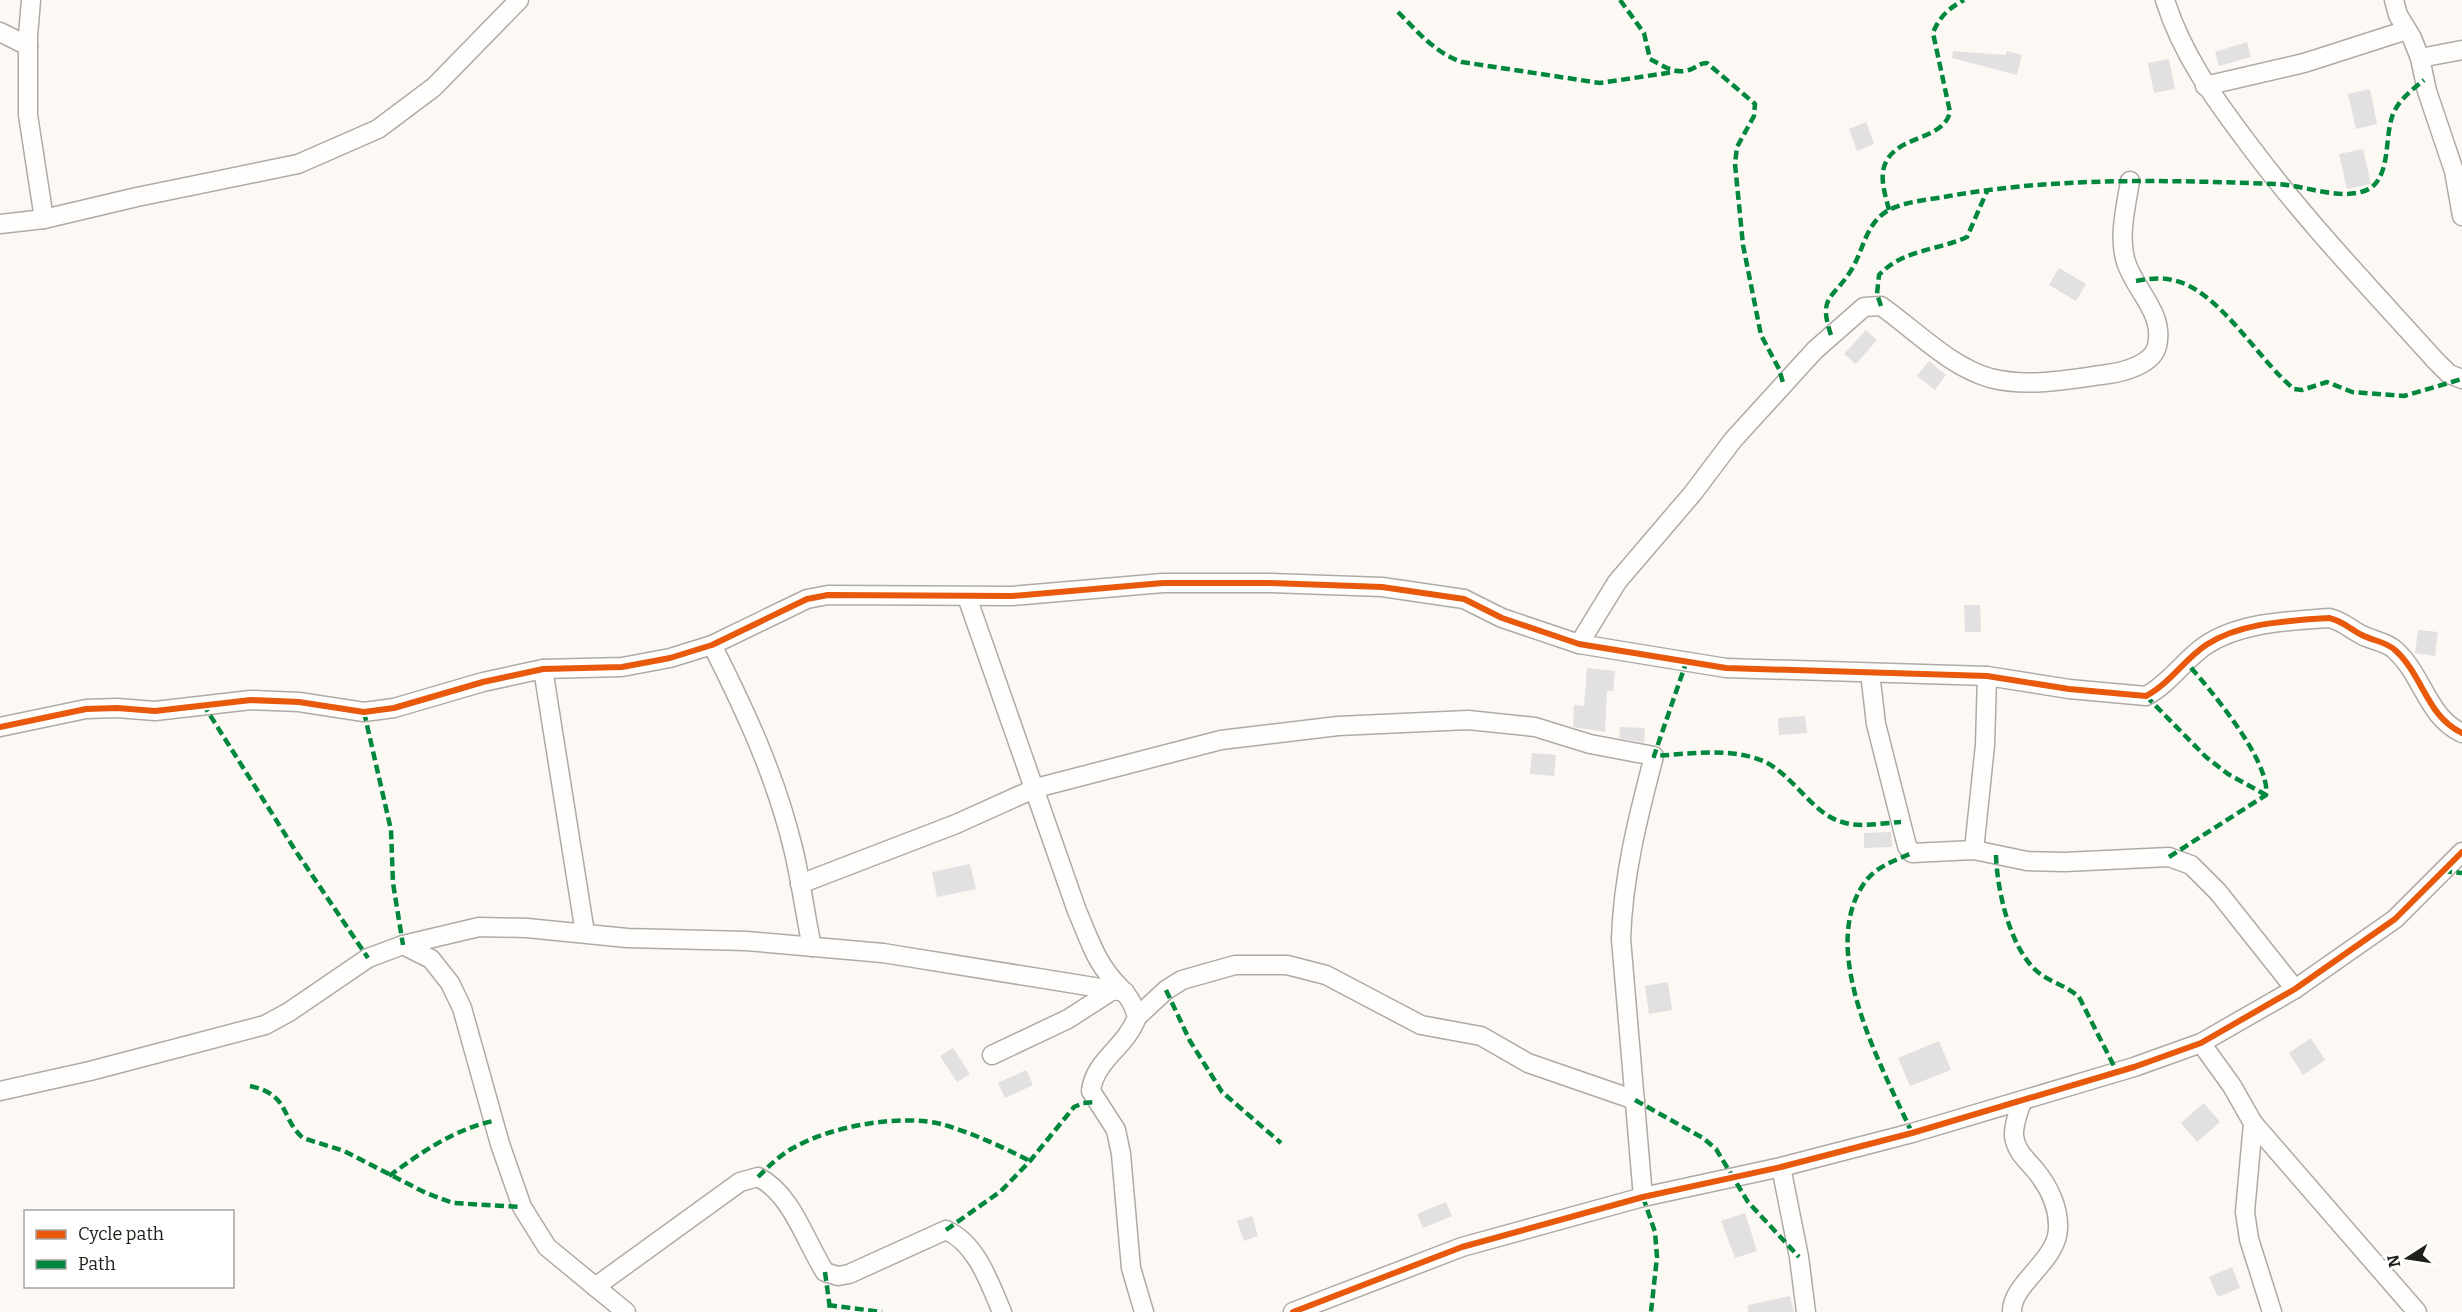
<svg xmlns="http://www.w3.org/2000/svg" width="2462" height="1312" font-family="Bitter,serif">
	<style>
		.building { fill: #e2e0e0 }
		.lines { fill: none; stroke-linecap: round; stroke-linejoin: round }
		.street-casing { stroke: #aeaba7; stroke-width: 21 }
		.street { stroke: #fffefd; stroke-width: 18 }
		.quiet { stroke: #00873e; stroke-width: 4.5; stroke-dasharray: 9 4.5; stroke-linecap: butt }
		.cycleway-casing { stroke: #fff; stroke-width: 10 }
		.cycleway { stroke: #e8590c; stroke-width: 6 }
	</style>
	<rect width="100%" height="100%" fill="#fcf9f4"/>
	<!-- building -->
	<g class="building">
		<polygon points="2247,42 2251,57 2219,66 2215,52"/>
		<polygon points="1953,51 2006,55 2007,51 2022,55 2017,75 1952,58"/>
		<polygon points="2169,59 2175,89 2154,93 2148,63"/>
		<polygon points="2370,89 2377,124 2356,129 2348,94"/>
		<polygon points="1866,122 1874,144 1857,151 1849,129"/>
		<polygon points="2363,149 2371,184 2347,189 2339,154"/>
		<polygon points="2059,268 2086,284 2076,301 2049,285"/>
		<polygon points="1866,330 1877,340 1856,364 1844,354"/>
		<polygon points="1929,361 1946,375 1935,390 1917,376"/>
		<polygon points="1964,605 1980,605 1981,632 1965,632"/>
		<polygon points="2418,630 2438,632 2435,656 2415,653"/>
		<polygon points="1587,668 1615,671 1613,691 1607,691 1605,732 1573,727 1574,705 1584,706"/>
		<polygon points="1805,716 1807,733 1779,735 1778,718"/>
		<polygon points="1620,727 1645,728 1644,743 1619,738"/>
		<polygon points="1532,753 1556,755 1554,776 1530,774"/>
		<polygon points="1891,832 1892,847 1864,848 1864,833"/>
		<polygon points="970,864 976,889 937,897 932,872"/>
		<polygon points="1668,982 1672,1010 1649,1014 1645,986"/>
		<polygon points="2311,1038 2325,1060 2303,1075 2289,1053"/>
		<polygon points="1939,1041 1951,1070 1910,1086 1898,1058"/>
		<polygon points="953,1048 970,1074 957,1082 940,1056"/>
		<polygon points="1026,1070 1033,1085 1005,1098 998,1083"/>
		<polygon points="2204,1103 2220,1122 2197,1142 2181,1123"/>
		<polygon points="1446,1202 1452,1216 1423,1228 1417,1214"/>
		<polygon points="1745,1213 1757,1251 1735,1258 1721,1221"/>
		<polygon points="1252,1216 1258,1236 1244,1241 1237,1221"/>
		<polygon points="2232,1267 2240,1288 2218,1297 2209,1277"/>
		<polygon points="1790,1296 1794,1312 1748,1312 1748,1305"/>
	</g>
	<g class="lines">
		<defs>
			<g id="street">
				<polyline points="31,0 28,36 28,115 44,219"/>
				<path d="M2165 0C2182 54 2213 97 2247 142 2304 219 2371 289 2435 360L2449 374 2462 379"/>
				<polyline points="2394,0 2398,15 2412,38 2420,58 2427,91 2454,171 2462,216"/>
				<polyline points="0,32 28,46"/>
				<polyline points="2420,58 2462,50"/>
				<polyline points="2205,86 2304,63 2407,30"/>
				<polyline points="0,224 44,219 137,197 298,164 378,129 434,87 519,0"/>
				<path d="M967 597 1077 911C1086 931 1093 954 1106 971 1119 990 1131 993 1137 1017 1125 1049 1095 1059 1091 1091L1116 1130 1121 1154 1131 1268 1144 1312"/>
				<path d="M1579 644 1617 582 1693 493 1733 440 1815 350 1864 307 1881 306C1915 330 1949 366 1990 378 2028 388 2071 379 2108 374 2124 372 2153 364 2157 346 2165 313 2135 291 2126 262 2118 237 2126 207 2130 181"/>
				<path d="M712 645C745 710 776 777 793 848 801 881 805 914 812 947"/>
				<polyline points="543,669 585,933"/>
				<polyline points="1870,673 1876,724 1907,846 1912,853 1974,850 2027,861 2065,862 2169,857 2191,865 2218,892 2295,989"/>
				<path d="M0 727 86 709 117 708 155 711 251 700 299 702 364 712 394 708 483 682 543 669 622 667 670 658 712 645 807 599 828 595 1012 596 1163 583H1271L1382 587 1464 599 1502 618 1579 644 1726 668 1987 676 2069 689 2146 696C2169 684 2185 659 2206 645 2241 622 2289 621 2329 618 2343 621 2350 629 2362 635 2373 641 2385 641 2395 650 2423 675 2427 717 2462 733"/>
				<polyline points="1974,850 1985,745 1987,676"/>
				<path d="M800 884 956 824 1036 788 1221 740 1338 726 1468 720 1535 727 1590 744 1654 756C1638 817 1623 876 1621 939L1643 1197"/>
				<polyline points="403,945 431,959 450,983 462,1008 500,1144 522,1207 547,1247 626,1312"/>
				<polyline points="1137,1017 1166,990 1182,980 1235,965 1287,965 1326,975 1421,1025 1481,1036 1528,1063 1635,1100"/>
				<polyline points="2201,1043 2232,1086 2253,1123 2245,1212 2249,1239 2272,1312"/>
				<polyline points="992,1055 1068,1019 1113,990"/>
				<polyline points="0,1091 90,1071 265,1025 289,1012 368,958 403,945 479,927 527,928 627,938 746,941 883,953 1125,992"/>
				<polyline points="2253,1123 2417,1312"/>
				<polyline points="1781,1167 1799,1257 1806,1312"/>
				<path d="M595 1287 740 1182 758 1177C792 1194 805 1241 825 1272L838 1276 849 1274 946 1230C977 1244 989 1282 1002 1312"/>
				<polyline points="1293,1312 1462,1247 1643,1197 1781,1167 1912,1133 2134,1067 2201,1043 2295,989 2395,919 2462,852"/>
				<path d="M2012 1312C2011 1284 2057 1261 2058 1229 2059 1208 2049 1187 2036 1171 2027 1160 2016 1152 2014 1136 2013 1125 2019 1111 2022 1101"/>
			</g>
		</defs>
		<!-- street casing -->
		<use href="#street" class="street-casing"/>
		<!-- street -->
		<use href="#street" class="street"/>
		<!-- quiet -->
		<g class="quiet">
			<path d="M1620 0 1644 33 1650 59C1662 65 1675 75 1689 70 1696 68 1699 63 1707 63L1755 104 1754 116 1737 147 1735 164 1743 245 1761 335 1779 369 1784 386"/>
			<path d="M1398 12C1418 32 1435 53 1462 62L1600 83 1674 72"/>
			<path d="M1889 210C1886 197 1880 181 1884 167 1894 134 1943 142 1950 112L1933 33C1939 17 1949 8 1964 0"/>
			<path d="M2136 281C2148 279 2160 277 2172 280 2218 288 2259 361 2294 389L2302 390 2327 382 2352 392 2404 396 2462 379"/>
			<path d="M1881 306 1877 294 1879 275C1903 249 1937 251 1967 237L1987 191"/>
			<path d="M1831 335C1818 296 1832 300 1850 272 1864 251 1864 226 1887 211 1905 201 1929 200 1949 196 2057 177 2166 180 2276 184 2303 185 2334 199 2361 192 2392 185 2384 140 2392 117 2397 101 2412 90 2424 80"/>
			<path d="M1687 660 1654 756C1688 754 1731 747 1763 761 1793 774 1812 814 1842 822 1860 828 1882 823 1901 822"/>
			<polyline points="2146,696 2206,757 2228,774 2266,795"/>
			<polyline points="203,704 295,850 368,958"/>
			<polyline points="364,712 391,830 393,883 403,945"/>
			<path d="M1996 855C1997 890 2010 950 2039 973 2052 983 2067 986 2079 997L2117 1072"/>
			<path d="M2169 857 2266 795C2271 761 2209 688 2186 662"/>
			<polyline points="2443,871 2462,873"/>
			<polyline points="1166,990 1190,1041 1222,1092 1281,1143"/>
			<path d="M250 1086C291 1095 280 1118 303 1138L344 1151 426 1193 453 1203 522 1207"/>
			<polyline points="1635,1100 1703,1138 1716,1149 1748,1202 1799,1257"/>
			<path d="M1912 1133C1883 1069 1818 953 1863 885 1874 867 1894 861 1912 853"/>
			<path d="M389 1176C422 1152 453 1130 493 1121"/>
			<path d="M758 1177C769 1166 779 1156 793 1148 831 1126 903 1113 945 1125 974 1134 1003 1147 1030 1161"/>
			<polyline points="1643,1197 1655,1232 1657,1257 1651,1312"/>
			<polyline points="946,1230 1001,1191 1030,1161 1074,1107 1083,1103 1095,1102"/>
			<polyline points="825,1272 830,1309"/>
			<polyline points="828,1305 882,1312"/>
		</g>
		<defs>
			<g id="cycleway">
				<path d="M0 727 86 709 117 708 155 711 251 700 299 702 364 712 394 708 483 682 543 669 622 667 670 658 712 645 807 599 828 595 1012 596 1163 583H1271L1382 587 1464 599 1502 618 1579 644 1726 668 1987 676 2069 689 2146 696C2169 684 2185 659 2206 645 2241 622 2289 621 2329 618 2343 621 2350 629 2362 635 2373 641 2385 641 2395 650 2423 675 2427 717 2462 733"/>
				<polyline points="1293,1312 1462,1247 1643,1197 1781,1167 1912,1133 2134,1067 2201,1043 2295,989 2395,919 2462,852"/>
			</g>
		</defs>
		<!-- cycleway casing -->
		<use href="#cycleway" class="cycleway-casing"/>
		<!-- cycleway -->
		<use href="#cycleway" class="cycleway"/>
	</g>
	<!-- legend -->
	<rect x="24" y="1210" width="210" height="78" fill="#ffffff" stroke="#a6a5a3" stroke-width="1.5"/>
	<rect x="36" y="1230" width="30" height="9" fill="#e8590c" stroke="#a6a5a3" stroke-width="1.5"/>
	<text x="78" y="1240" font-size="18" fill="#211f19">Cycle path</text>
	<rect x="36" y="1260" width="30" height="9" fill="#00873e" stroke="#a6a5a3" stroke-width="1.5"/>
	<text x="78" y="1270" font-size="18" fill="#211f19">Path</text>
	<!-- north arrow -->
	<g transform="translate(2408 1258) rotate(258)" stroke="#ffffff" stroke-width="4.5" paint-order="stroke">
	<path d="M0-4.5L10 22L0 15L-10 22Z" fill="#211f19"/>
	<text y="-9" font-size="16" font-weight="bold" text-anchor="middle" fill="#211f19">N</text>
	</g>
</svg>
